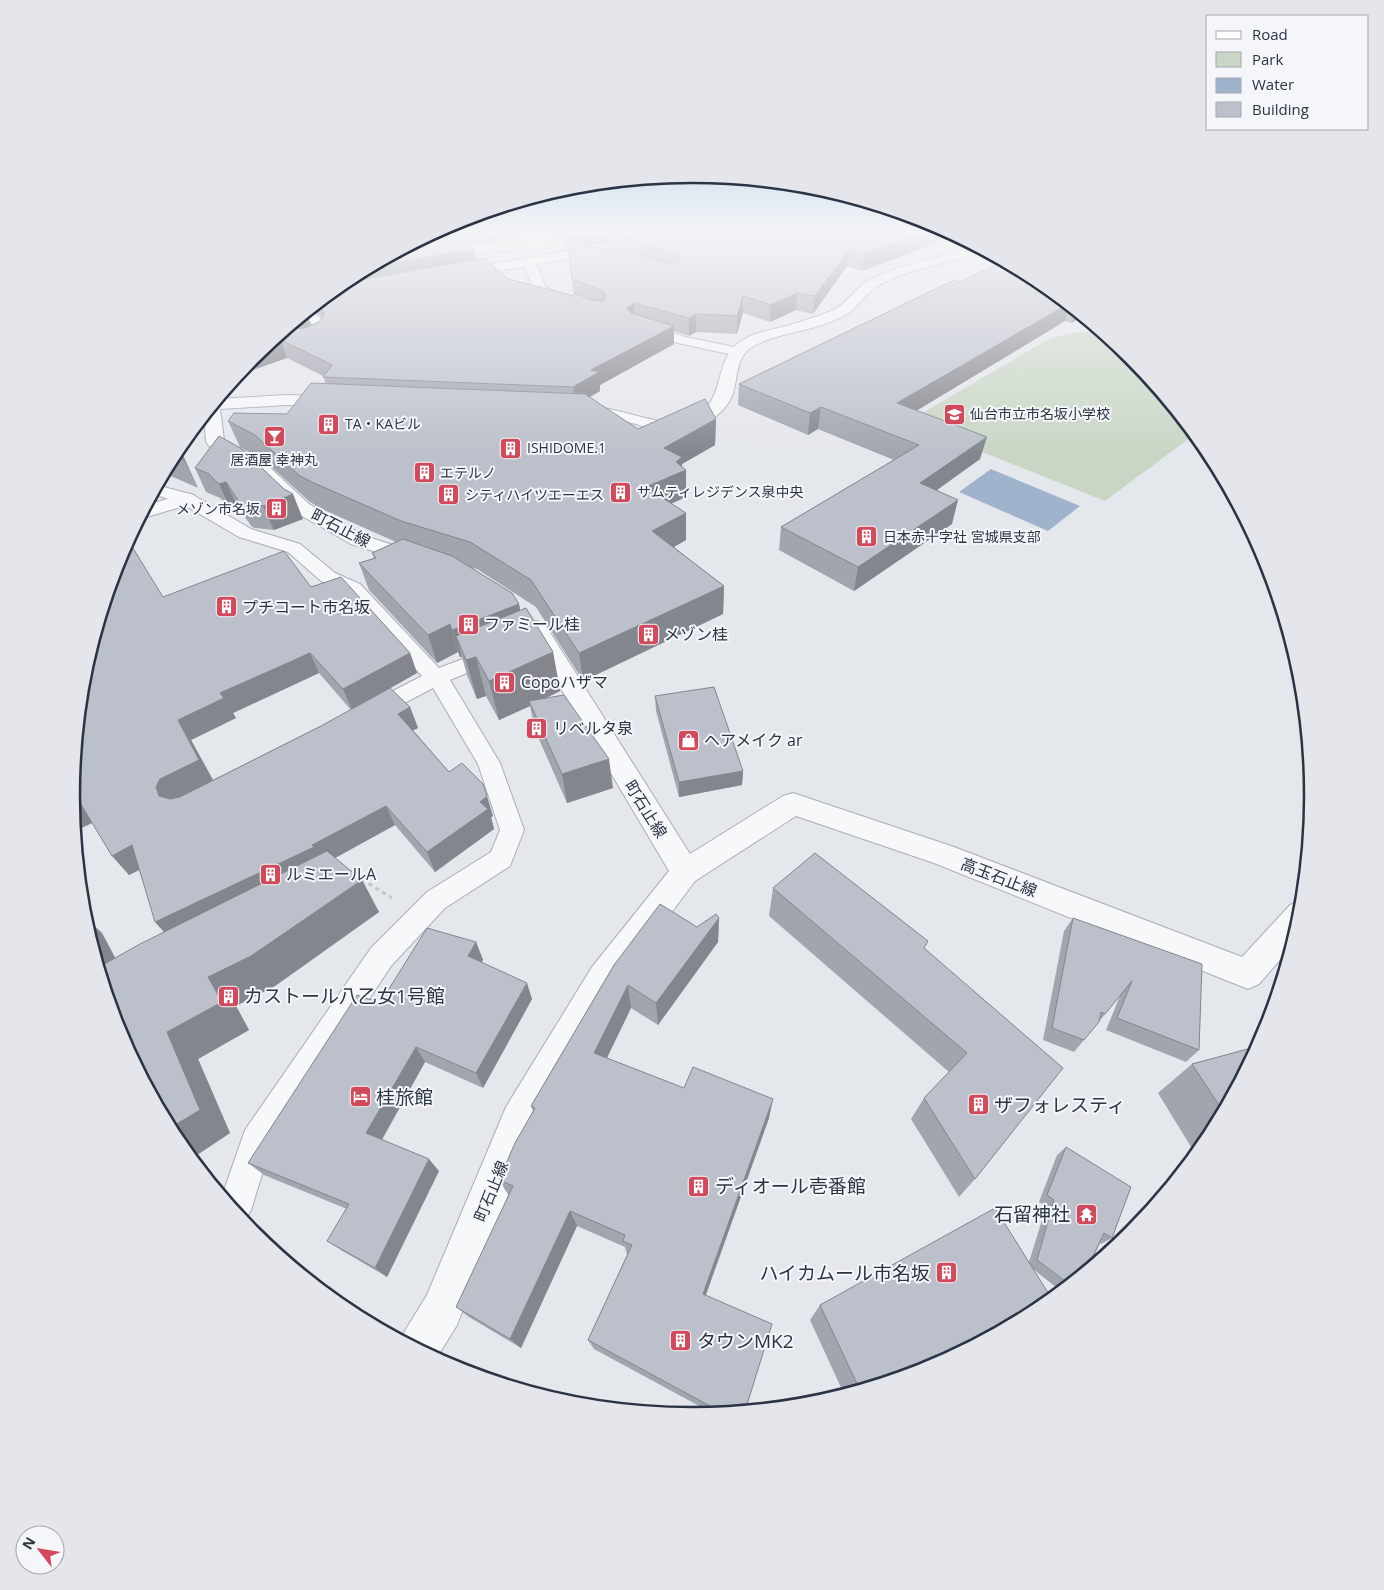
<svg xmlns="http://www.w3.org/2000/svg" width="1384" height="1590" font-family="'Open Sans','Noto Sans JP',sans-serif">
	<style>
		.green { fill: #c9d6c5 }
		.water { fill: #9fb4cc }
		.lines { fill: none; stroke-linecap: round; stroke-linejoin: round }
		.lane-casing { stroke: #a9aeb7; stroke-width: 2 }
		.street-casing { stroke: #a9aeb7; stroke-width: 2 }
		.primary-casing { stroke: #a3abb8; stroke-width: 2 }
		.path { stroke: #c2c5cb; stroke-width: 3; stroke-dasharray: 4 4; stroke-linecap: butt }
		.lane { fill: #f7f8fa; fill-rule: evenodd }
		.street { fill: #f7f8fa; fill-rule: evenodd }
		.primary { fill: #fff; fill-rule: evenodd }
		.wall { fill: #a1a5ae; fill-rule: evenodd }
		.shaded-wall { fill: #83868d }
		.building { fill: #bbc0ca; stroke: #83868d }
		.labels { text-anchor: middle; stroke-width: 4; stroke-linejoin: round; paint-order: stroke }
		.far-poi-label { font-size: 14px; fill: #2b3445; stroke: #f4f6f9; text-anchor: start }
		.street-label { font-size: 16px; fill: #2b3445; stroke: #f4f6f9 }
		.poi-label { font-size: 16px; fill: #2b3445; stroke: #f4f6f9; text-anchor: start }
		.near-poi-label { font-size: 19px; fill: #2b3445; stroke: #f4f6f9; text-anchor: start }
		.rim { fill: none; stroke: #2b3445; stroke-width: 2.5 }
	</style>
	<rect width="100%" height="100%" fill="#e4e7ec"/>
	<!-- green -->
	<polygon class="green" points="1098,331 1101,332 1131,356 1195,434 1105,501 907,422 1049,339 1070,333"/>
	<!-- water -->
	<polygon class="water" points="991,469 1080,506 1048,531 959,492"/>
	<g class="lines">
		<defs>
			<g id="lane">
				<path d="M308 311C318 313 327 323 328 333 316 348 291 348 275 338L282 332C295 338 303 339 315 332V328L307 319 300 318Z"/>
				<polygon points="644,324 686,337 743,349 745,352 738,356 678,343 640,331 638,328 640,325"/>
				<polygon points="157,485 193,495 251,529 300,544 335,573 360,584 439,668 494,647 501,649 504,654 501,659 450,680 500,763 524,830 510,866 445,908 391,966 270,1149 251,1210 244,1223 222,1196 245,1130 371,948 427,892 491,852 500,830 478,764 433,688 378,717 370,720 362,717 359,712 362,707 422,676 346,592 321,581 288,552 239,537 181,503 153,494"/>
			</g>
			<g id="street">
				<polygon points="591,232 618,232 612,236 538,249 437,255 431,251 437,247 538,241"/>
				<path d="M937 232H949L987 252 980 253C952 261 899 272 876 287 864 295 857 309 845 315 816 332 780 331 752 347 734 358 739 382 731 398 726 409 714 419 704 424 669 440 643 423 608 418 597 417 585 419 574 417L572 413 574 409C611 400 653 428 683 421 731 407 709 364 740 342 752 333 769 330 783 327 800 322 817 317 833 310 847 304 855 288 868 281 897 265 937 258 969 248Z"/>
				<path d="M526 258C539 262 541 275 545 287L575 299 577 302 575 305H565L534 292 526 269 520 262Z"/>
				<polygon points="286,395 335,396 341,398 343,401 341,404 335,406 286,405 220,409 224,440 265,463 309,504 365,536 424,555 427,559 424,563 417,565 410,563 351,544 295,512 253,471 209,446 206,442 204,416 218,399"/>
				<polygon points="187,493 194,495 197,499 194,503 150,516 140,517 147,505"/>
				<polygon points="536,621 544,623 690,854 783,796 793,793 954,847 1242,957 1290,905 1301,901 1301,916 1291,947 1259,984 1248,989 934,863 796,816 695,881 616,987 533,1131 457,1325 436,1359 400,1339 427,1295 506,1107 592,967 669,871 525,628 528,623"/>
			</g>
			<polygon id="primary" points="673,232 700,232 694,236 459,278 453,274 459,270"/>
		</defs>
		<!-- lane casing -->
		<use href="#lane" class="lane-casing"/>
		<!-- street casing -->
		<use href="#street" class="street-casing"/>
		<!-- primary casing -->
		<use href="#primary" class="primary-casing"/>
		<!-- path -->
		<polyline class="path" points="355,875 392,898"/>
		<!-- lane -->
		<use href="#lane" class="lane"/>
		<!-- street -->
		<use href="#street" class="street"/>
		<!-- primary -->
		<use href="#primary" class="primary"/>
	</g>
	<!-- wall -->
	<g class="wall">
		<path d="M435 232H539L487 242 468 244 474 249 476 260 508 279 574 296 569 249 567 246 566 234 552 237 544 232H949L947 239 862 271 847 266 813 314 796 310 770 322 743 313 737 334 696 332 689 336 674 331V344L600 385V391L589 397 638 429 716 419 715 445 682 464 686 497 671 504 686 540 674 547 724 586 723 614 583 681 536 607 477 569 472 568 519 604 520 610 553 652 560 691 546 698 613 788 567 803 535 730 530 706 499 720 486 696 477 699 467 675 462 657H460L458 652 437 663 369 590 359 563 374 558 372 553 396 542 324 510 310 502 266 462 240 447 228 421 287 414 326 384 323 376 287 358 238 375 253 356 307 312 311 325 319 322 322 318 316 312 309 310 347 279ZM606 242 607 248 586 246Z"/>
		<polygon points="1037,279 1083,317 1071,323 1065,321 917,410 980,459 936,491 952,524 854,591 779,550 781,527 894,460 818,429 808,435 738,405 739,384 960,282"/>
		<polygon points="219,436 303,519 274,530 255,528 252,527 237,506 230,508 220,498 206,492 195,468"/>
		<polygon points="179,447 198,488 164,473 176,450"/>
		<path d="M311 587 410 653 417 673 370 699 410 707 418 728 413 730 449 772 493 816 491 817 494 829 435 872 395 825 335 858 362 880 379 912 275 986 236 1006 249 1030 198 1059 230 1133 191 1159 102 933 115 958 164 932 139 870 129 875 92 823 75 831 71 795 163 597ZM319 673 351 710 321 726 213 780 191 740 236 718 233 713Z"/>
		<polygon points="655,696 743,771 742,785 679,797 656,711"/>
		<polygon points="773,888 924,949 1063,1068 975,1179 959,1197 911,1119 924,1098 949,1072 769,916"/>
		<polygon points="719,918 718,942 658,1025 631,1008 607,1058 684,1088 769,1118 706,1295 745,1411 714,1414 594,1349 588,1340 627,1255 625,1247 577,1226 521,1348 469,1317 456,1307 509,1196 499,1180 533,1111 531,1106 614,965 697,927"/>
		<polygon points="1073,918 1199,1050 1186,1062 1106,1030 1120,996 1074,1052 1043,1040 1064,931"/>
		<polygon points="476,942 483,960 481,962 532,999 483,1088 425,1062 382,1140 439,1171 387,1277 341,1250 327,1241 347,1209 264,1175 248,1163 380,1003"/>
		<polygon points="1259,1046 1208,1140 1196,1155 1158,1093 1192,1064"/>
		<polygon points="1066,1147 1112,1238 1101,1244 1100,1243 1086,1271 1061,1291 1033,1269 929,1369 844,1394 810,1320 820,1305 1029,1262 1046,1207 1039,1202 1057,1155"/>
	</g>
	<!-- shaded-wall -->
	<g class="shaded-wall">
		<polygon points="486,232 539,232 487,242"/>
		<polygon points="551,232 565,232 566,234 552,237"/>
		<polygon points="566,232 661,232 606,237 606,242 568,249"/>
		<polygon points="927,232 949,232 947,239 862,271 864,254"/>
		<polygon points="474,249 477,265 333,291 347,279 370,267"/>
		<polygon points="849,250 847,266 813,314 815,296"/>
		<polygon points="797,293 796,310 770,322 771,305"/>
		<polygon points="743,296 743,313 737,334 737,316"/>
		<polygon points="634,303 635,320 627,308"/>
		<polygon points="1068,304 1070,306 1065,321 893,425 897,403"/>
		<polygon points="1075,311 1083,317 1071,323"/>
		<polygon points="307,313 313,331 302,335 297,320 304,315"/>
		<polygon points="696,314 696,332 689,336 689,318"/>
		<polygon points="674,326 674,344 600,385 600,391 575,406 573,387 591,370"/>
		<polygon points="281,340 287,358 238,375 253,356 267,344"/>
		<polygon points="821,407 818,429 808,435 810,413"/>
		<polygon points="716,419 715,445 682,464 682,472 686,470 686,497 647,514 646,487 664,448"/>
		<polygon points="987,437 980,459 914,506 920,483"/>
		<polygon points="178,447 179,447 198,488 184,460"/>
		<polygon points="226,482 237,506 230,508 219,484"/>
		<polygon points="293,494 303,519 274,530 263,506"/>
		<polygon points="958,500 952,524 854,591 858,567"/>
		<polygon points="686,513 686,540 654,558 652,531"/>
		<polygon points="724,586 723,614 583,681 579,653"/>
		<polygon points="519,604 524,631 456,636 462,657 460,657 452,630"/>
		<polygon points="450,624 458,652 437,663 428,635"/>
		<polygon points="553,652 560,691 531,705 529,701 530,706 499,720 489,681"/>
		<polygon points="310,653 319,673 233,713 236,718 191,740 213,780 171,807 159,796 156,787 178,720 220,693"/>
		<polygon points="410,653 417,673 352,710 343,689"/>
		<polygon points="476,657 486,696 477,699 466,660"/>
		<polygon points="410,707 418,728 406,734 398,714"/>
		<polygon points="609,759 613,788 567,803 562,774"/>
		<polygon points="743,771 742,785 679,797 679,782"/>
		<polygon points="487,796 493,816 491,817 494,829 435,872 427,852 480,802"/>
		<polygon points="79,801 96,821 75,831 72,804"/>
		<polygon points="386,806 395,825 324,864 172,941 155,922 312,845"/>
		<polygon points="132,845 149,865 129,875 112,856"/>
		<polygon points="362,880 379,912 275,986 236,1006 249,1030 198,1059 230,1133 191,1159 176,1140 170,1128 167,1032 208,977"/>
		<polygon points="83,915 102,933 121,969 103,980"/>
		<polygon points="719,918 718,942 658,1025 656,1003"/>
		<polygon points="476,942 483,960 475,973 468,956"/>
		<polygon points="527,983 532,999 483,1088 476,1073"/>
		<polygon points="628,985 631,1008 599,1074 594,1053"/>
		<polygon points="416,1047 425,1062 378,1146 366,1133"/>
		<polygon points="773,1099 769,1118 702,1305 703,1294"/>
		<polygon points="429,1159 439,1171 387,1277 375,1268"/>
		<polygon points="570,1211 577,1226 521,1348 510,1339"/>
	</g>
	<!-- building -->
	<g class="building">
		<polygon points="637,232 927,232 864,254 849,250 815,296 797,293 771,305 743,296 737,316 696,314 689,318 634,303 627,308 631,313 674,326 591,370 599,372 573,387 323,377 332,365 281,340 267,344 287,328 289,329 305,328 319,322 324,315 320,304 318,302 342,283 485,258 508,279 574,296 574,293 592,300 603,301 606,297 603,291 572,279 568,244 580,242 586,246 626,251 674,265 681,260 678,255 633,240 606,237"/>
		<polygon points="463,239 474,249 370,267 419,241"/>
		<polygon points="1004,261 1037,279 1068,304 897,403 987,437 920,483 958,500 858,567 781,527 919,445 821,407 810,413 739,384 954,280 960,282"/>
		<polygon points="311,383 585,394 638,429 705,399 716,419 664,448 682,457 676,462 686,470 646,487 686,513 652,531 724,586 579,653 531,580 470,542 401,521 314,483 300,476 255,435 228,421 234,413 287,414"/>
		<polygon points="219,436 242,449 284,489 293,494 263,506 244,504 240,503 226,482 219,484 209,474 195,468"/>
		<polygon points="178,447 184,460 173,455"/>
		<polygon points="403,539 452,556 512,593 519,604 452,630 450,624 428,635 359,563 376,558 372,553"/>
		<polygon points="128,540 163,597 284,551 311,587 341,577 410,653 343,689 310,653 220,693 224,698 178,720 199,760 160,779 156,787 159,796 170,799 180,797 321,726 390,688 410,707 398,714 449,772 462,763 483,784 487,796 480,802 488,809 427,852 386,806 312,845 314,847 155,922 132,845 112,856 79,801 72,804 71,795 83,674 119,557"/>
		<polygon points="526,608 553,652 489,681 476,657 466,660 456,636"/>
		<polygon points="714,687 743,771 679,782 655,696"/>
		<polygon points="564,695 609,759 562,774 529,701"/>
		<polygon points="327,851 362,880 251,956 208,977 222,1002 167,1032 200,1110 170,1128 118,1032 99,967 140,944"/>
		<polygon points="815,853 928,941 924,948 1063,1068 975,1179 924,1098 967,1053 773,888"/>
		<polygon points="660,904 697,927 716,914 719,918 656,1003 628,985 594,1053 684,1088 693,1067 773,1099 703,1294 772,1324 745,1411 723,1413 588,1340 632,1245 623,1241 625,1235 570,1211 510,1339 456,1307 513,1186 499,1180 515,1143 535,1108 531,1106 614,965"/>
		<polygon points="1073,918 1202,964 1199,1050 1117,1018 1132,981 1105,1014 1101,1012 1099,1022 1084,1040 1052,1028"/>
		<polygon points="427,928 476,942 468,956 527,983 476,1073 416,1047 366,1133 429,1159 375,1268 327,1241 349,1204 248,1163 357,995 380,1003"/>
		<polygon points="1259,1046 1223,1111 1192,1064"/>
		<polygon points="1066,1147 1131,1187 1112,1238 1104,1233 1086,1271 1069,1284 1037,1260 1054,1200 1047,1195"/>
		<polygon points="995,1208 1052,1299 1037,1311 929,1369 860,1390 820,1305"/>
	</g>
	<!-- sky -->
	<linearGradient id="sky" x2="0" y2="1"><stop stop-color="#8bb4dd"/><stop offset="0.51" stop-color="#f3f4f6"/><stop offset="1" stop-color="#f3f4f6" stop-opacity="0"/></linearGradient>
	<rect width="1384" height="455" fill="url(#sky)"/>
	<!-- icons -->
	<defs>
		<symbol id="school-square" viewBox="-11 -11 22 22"><rect x="-9" y="-9" width="18" height="18" rx="4" fill="#d1495b" stroke="#f4f6f9"/><path d="M0-5L7-2L0 1L-7-2ZM-4 1L0 2.5L4 1V4Q0 6-4 4Z" fill="#fff"/></symbol>
		<symbol id="building-square" viewBox="-11 -11 22 22"><rect x="-9" y="-9" width="18" height="18" rx="4" fill="#d1495b" stroke="#f4f6f9"/><path d="M-4-6H4V6H1V3H-1V6H-4ZM-2.5-4.3h1.7v1.8h-1.7ZM.8-4.3h1.7v1.8H.8ZM-2.5-1h1.7V.8h-1.7ZM.8-1h1.7V.8H.8Z" fill="#fff"/></symbol>
		<symbol id="bar-square" viewBox="-11 -11 22 22"><rect x="-9" y="-9" width="18" height="18" rx="4" fill="#d1495b" stroke="#f4f6f9"/><path d="M-6-5H6L.8 .8V4.5H3.5V6h-7V4.5H-.8V.8Z" fill="#fff"/></symbol>
		<symbol id="shop-square" viewBox="-11 -11 22 22"><rect x="-9" y="-9" width="18" height="18" rx="4" fill="#d1495b" stroke="#f4f6f9"/><path d="M-5-2.5h2.3a2.7 3.5 0 0 1 5.4 0H5L5.5 6h-11ZM-1.5-2.5h3a1.5 2.3 0 0 0-3 0Z" fill="#fff"/></symbol>
		<symbol id="hotel-square" viewBox="-11 -11 22 22"><rect x="-9" y="-9" width="18" height="18" rx="4" fill="#d1495b" stroke="#f4f6f9"/><path d="M-6-4.5h1.5V1H6V5H4.5V3h-9V5H-6ZM-4 0a1.8 1.8 0 1 1 3.6 0ZM.5 0V-2.5h3Q6-2.5 6 0Z" fill="#fff"/></symbol>
		<symbol id="temple-square" viewBox="-11 -11 22 22"><rect x="-9" y="-9" width="18" height="18" rx="4" fill="#d1495b" stroke="#f4f6f9"/><path d="M0-6L5-2H3V0L6.5 2.5H4V6H1.5V3h-3V6H-4V2.5H-6.5L-3 0V-2H-5Z" fill="#fff"/></symbol>
	</defs>
	<g fill-rule="evenodd">
		<use href="#school-square" x="942" y="402" width="25" height="25"/>
		<use href="#building-square" x="316" y="412" width="25" height="25"/>
		<use href="#bar-square" x="262" y="424" width="25" height="25"/>
		<use href="#building-square" x="498" y="436" width="25" height="25"/>
		<use href="#building-square" x="412" y="460" width="25" height="25"/>
		<use href="#building-square" x="608" y="480" width="25" height="25"/>
		<use href="#building-square" x="436" y="482" width="25" height="25"/>
		<use href="#building-square" x="264" y="496" width="25" height="25"/>
		<use href="#building-square" x="854" y="524" width="25" height="25"/>
		<use href="#building-square" x="214" y="594" width="25" height="25"/>
		<use href="#building-square" x="456" y="612" width="25" height="25"/>
		<use href="#building-square" x="636" y="622" width="25" height="25"/>
		<use href="#building-square" x="492" y="670" width="25" height="25"/>
		<use href="#building-square" x="524" y="716" width="25" height="25"/>
		<use href="#shop-square" x="676" y="728" width="25" height="25"/>
		<use href="#building-square" x="258" y="862" width="25" height="25"/>
		<use href="#building-square" x="216" y="984" width="25" height="25"/>
		<use href="#hotel-square" x="348" y="1084" width="25" height="25"/>
		<use href="#building-square" x="966" y="1092" width="25" height="25"/>
		<use href="#building-square" x="686" y="1174" width="25" height="25"/>
		<use href="#temple-square" x="1074" y="1202" width="25" height="25"/>
		<use href="#building-square" x="934" y="1260" width="25" height="25"/>
		<use href="#building-square" x="668" y="1328" width="25" height="25"/>
	</g>
	<g class="labels">
		<!-- far-poi labels -->
		<g class="far-poi-label">
			<text x="970" y="419">仙台市立市名坂小学校</text>
			<text x="345" y="429">TA・KAビル</text>
			<text x="527" y="453">ISHIDOME.1</text>
			<text x="274" y="465" text-anchor="middle">居酒屋 幸神丸</text>
			<text x="440" y="478">エテルノ</text>
			<text x="637" y="497">サムティレジデンス泉中央</text>
			<text x="465" y="500">シティハイツエーエス</text>
			<text x="260" y="514" text-anchor="end">メゾン市名坂</text>
			<text x="883" y="542">日本赤十字社 宮城県支部</text>
		</g>
		<!-- street labels -->
		<g class="street-label">
			<text transform="translate(341 528) rotate(27)" y="6">町石止線</text>
			<text transform="translate(646 809) rotate(58)" y="6">町石止線</text>
			<text transform="translate(999 877) rotate(21)" y="6">高玉石止線</text>
			<text transform="translate(491 1191) rotate(-68)" y="6">町石止線</text>
		</g>
		<!-- poi labels -->
		<g class="poi-label">
			<text x="242" y="613">プチコート市名坂</text>
			<text x="484" y="630">ファミール桂</text>
			<text x="664" y="640">メゾン桂</text>
			<text x="521" y="688">Copoハザマ</text>
			<text x="553" y="734">リベルタ泉</text>
			<text x="704" y="746">ヘアメイク ar</text>
			<text x="286" y="880">ルミエールA</text>
		</g>
		<!-- near-poi labels -->
		<g class="near-poi-label">
			<text x="244" y="1003">カストール八乙女1号館</text>
			<text x="376" y="1104">桂旅館</text>
			<text x="994" y="1112">ザフォレスティ</text>
			<text x="715" y="1193">ディオール壱番館</text>
			<text x="1070" y="1221" text-anchor="end">石留神社</text>
			<text x="930" y="1280" text-anchor="end">ハイカムール市名坂</text>
			<text x="697" y="1348">タウンMK2</text>
		</g>
	</g>
	<!-- crop -->
	<path d="M0 0H1384V1590H0ZM80 795a612 612 0 1 1 1224 0a612 612 0 1 1-1224 0Z" fill="#e4e6eb" fill-rule="evenodd"/>
	<path class="rim" d="M80 795a612 612 0 1 1 1224 0a612 612 0 1 1-1224 0Z"/>
	<!-- legend -->
	<rect x="1206" y="15" width="162" height="115" fill="#f4f6f9" stroke="#a4a8b1"/>
	<rect x="1216" y="31" width="25" height="8" fill="#ffffff" stroke="#a4a8b1"/>
	<text x="1252" y="40" font-size="15" fill="#2b3445">Road</text>
	<rect x="1216" y="52" width="25" height="15" fill="#c9d6c5" stroke="#a4a8b1"/>
	<text x="1252" y="65" font-size="15" fill="#2b3445">Park</text>
	<rect x="1216" y="78" width="25" height="15" fill="#9fb4cc" stroke="#a4a8b1"/>
	<text x="1252" y="90" font-size="15" fill="#2b3445">Water</text>
	<rect x="1216" y="102" width="25" height="15" fill="#bbc0ca" stroke="#a4a8b1"/>
	<text x="1252" y="115" font-size="15" fill="#2b3445">Building</text>
	<!-- north arrow -->
	<g transform="translate(40 1550) rotate(301)"><circle r="24" fill="#f4f6f9" stroke="#a4a8b1"/>
	<path d="M0-4L9 19L0 12L-9 19Z" fill="#d1495b"/>
	<text y="-8" font-size="14" font-weight="bold" text-anchor="middle" fill="#2b3445">N</text>
	</g>
</svg>
